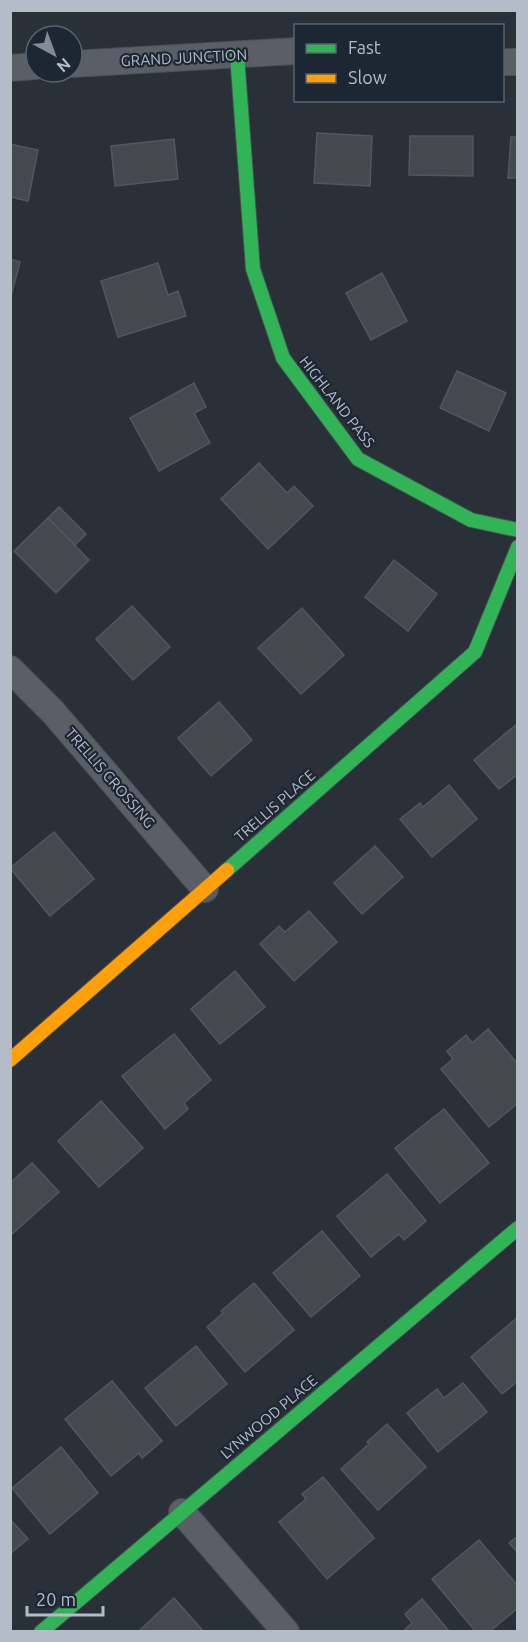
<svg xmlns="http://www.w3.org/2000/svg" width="528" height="1642" font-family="Ubuntu,sans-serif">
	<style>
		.building { fill: #444950; stroke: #52575f; stroke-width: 1.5 }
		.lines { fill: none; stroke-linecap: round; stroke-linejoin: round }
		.street-casing { stroke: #484c53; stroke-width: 28 }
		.fast-casing { stroke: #484c53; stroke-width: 16 }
		.slow-casing { stroke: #484c53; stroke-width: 16 }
		.street { stroke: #5a5e66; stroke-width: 26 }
		.fast { stroke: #30b455; stroke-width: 14 }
		.slow { stroke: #ff9f0a; stroke-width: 14 }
		.labels { text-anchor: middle; stroke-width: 4.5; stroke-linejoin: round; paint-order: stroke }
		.street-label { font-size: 15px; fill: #b4bcc9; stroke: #1d2633 }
	</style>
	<rect width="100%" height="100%" fill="#2a3038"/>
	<!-- building -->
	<g class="building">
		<polygon points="317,133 372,136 370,186 314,183"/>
		<polygon points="410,136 473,136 473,176 409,175"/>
		<polygon points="511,137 518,137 518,178 508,178"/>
		<polygon points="174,139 178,179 115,186 111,146"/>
		<polygon points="10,144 38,150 28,201 10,197"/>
		<polygon points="10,259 20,262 10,300"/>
		<polygon points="158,263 168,295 178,291 186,316 118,337 101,281"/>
		<polygon points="382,273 407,321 371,340 346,293"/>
		<polygon points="457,371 506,393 489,431 440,408"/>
		<polygon points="194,383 206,407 194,413 210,443 159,471 130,418"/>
		<polygon points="259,463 287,493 294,486 313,506 268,549 221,499"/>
		<polygon points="59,507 86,534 75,545 48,518"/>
		<polygon points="48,518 89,560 56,593 14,551"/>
		<polygon points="394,560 437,594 408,631 365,597"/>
		<polygon points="132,606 170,647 133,680 96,639"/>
		<polygon points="302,608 344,655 301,694 258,648"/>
		<polygon points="219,702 252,740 211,776 178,738"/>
		<polygon points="518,723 518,774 499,789 474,760"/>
		<polygon points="449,785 477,819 432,857 400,819 420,803 423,807"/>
		<polygon points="54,832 94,879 50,916 10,868"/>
		<polygon points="375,846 403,877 362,914 334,883"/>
		<polygon points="309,911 337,942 294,981 260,944 279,926 285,932"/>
		<polygon points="235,971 265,1007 220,1044 191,1009"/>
		<polygon points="488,1029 518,1064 518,1103 489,1127 441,1069 453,1059 447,1051 466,1035 472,1043"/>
		<polygon points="174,1034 211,1080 184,1103 188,1109 165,1129 122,1076"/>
		<polygon points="101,1101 143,1148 99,1187 58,1141"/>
		<polygon points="444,1109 489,1163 440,1203 395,1148"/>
		<polygon points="32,1163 59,1192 12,1234 10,1233 10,1183"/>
		<polygon points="387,1174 426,1221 404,1240 399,1234 371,1257 337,1216"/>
		<polygon points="322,1231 360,1276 311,1317 273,1273"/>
		<polygon points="254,1283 294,1330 245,1372 207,1327 223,1313 221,1311"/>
		<polygon points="518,1317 518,1381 502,1394 471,1357"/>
		<polygon points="196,1346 227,1384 176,1426 145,1388"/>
		<polygon points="112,1381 162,1441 142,1458 139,1453 111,1476 65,1419"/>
		<polygon points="463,1383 487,1412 438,1452 407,1413 437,1389 444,1398"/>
		<polygon points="387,1424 426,1467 378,1510 341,1469 369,1444 367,1442"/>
		<polygon points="61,1447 98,1493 50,1534 12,1488"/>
		<polygon points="323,1477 374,1538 327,1579 279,1522 306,1499 302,1494"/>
		<polygon points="10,1519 28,1539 10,1554"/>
		<polygon points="518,1536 518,1553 509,1543"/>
		<polygon points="479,1540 518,1586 518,1608 489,1632 476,1632 432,1579"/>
		<polygon points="174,1598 204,1632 138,1632"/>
		<polygon points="422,1599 450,1632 402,1632 412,1623 405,1614"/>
	</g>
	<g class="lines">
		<defs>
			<g id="street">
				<polyline points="502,62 518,62"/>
				<polyline points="72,64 296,51"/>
				<polyline points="10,68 36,66"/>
				<polyline points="10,669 53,712 205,889"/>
				<polyline points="182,1512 286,1632"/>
			</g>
			<g id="fast">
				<polyline points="237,55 253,269 283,358 358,459 471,520 518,530"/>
				<polyline points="227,870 475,652 518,547"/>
				<polyline points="41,1632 518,1228"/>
			</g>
			<polyline id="slow" points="10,1060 227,870"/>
		</defs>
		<!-- street casing -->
		<use href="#street" class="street-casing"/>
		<!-- fast casing -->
		<use href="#fast" class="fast-casing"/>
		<!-- slow casing -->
		<use href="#slow" class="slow-casing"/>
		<!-- street -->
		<use href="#street" class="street"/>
		<!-- fast -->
		<use href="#fast" class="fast"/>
		<!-- slow -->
		<use href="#slow" class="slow"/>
	</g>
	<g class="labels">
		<!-- street labels -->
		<g class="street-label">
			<text transform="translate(184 58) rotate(-3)" y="5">GRAND JUNCTION</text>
			<text transform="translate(337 402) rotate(52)" y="5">HIGHLAND PASS</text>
			<text transform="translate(110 778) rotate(49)" y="5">TRELLIS CROSSING</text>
			<text transform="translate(275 806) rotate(-41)" y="5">TRELLIS PLACE</text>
			<text transform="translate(269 1417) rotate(-40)" y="5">LYNWOOD PLACE</text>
		</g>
	</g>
	<!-- border -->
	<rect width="528" height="1642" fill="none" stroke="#b4bcc9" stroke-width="24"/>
	<!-- legend -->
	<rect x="294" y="24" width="210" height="78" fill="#1d2633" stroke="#59626f" stroke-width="1.5"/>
	<rect x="306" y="44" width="30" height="9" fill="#30b455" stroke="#59626f" stroke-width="1.5"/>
	<text x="348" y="54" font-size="18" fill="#b4bcc9">Fast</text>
	<rect x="306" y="74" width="30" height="9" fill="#ff9f0a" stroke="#59626f" stroke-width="1.5"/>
	<text x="348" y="84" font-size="18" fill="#b4bcc9">Slow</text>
	<!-- north arrow -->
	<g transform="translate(54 54) rotate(139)"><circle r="28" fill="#1d2633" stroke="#59626f" stroke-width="1.5"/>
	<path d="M0-4.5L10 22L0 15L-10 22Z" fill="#848b96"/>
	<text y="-9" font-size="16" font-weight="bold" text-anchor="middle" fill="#b4bcc9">N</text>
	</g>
	<!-- scale -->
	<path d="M27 1606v9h76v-9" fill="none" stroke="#b4bcc9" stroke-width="3"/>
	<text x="36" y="1606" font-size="18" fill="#b4bcc9" stroke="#1d2633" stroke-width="4.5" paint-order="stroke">20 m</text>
</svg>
